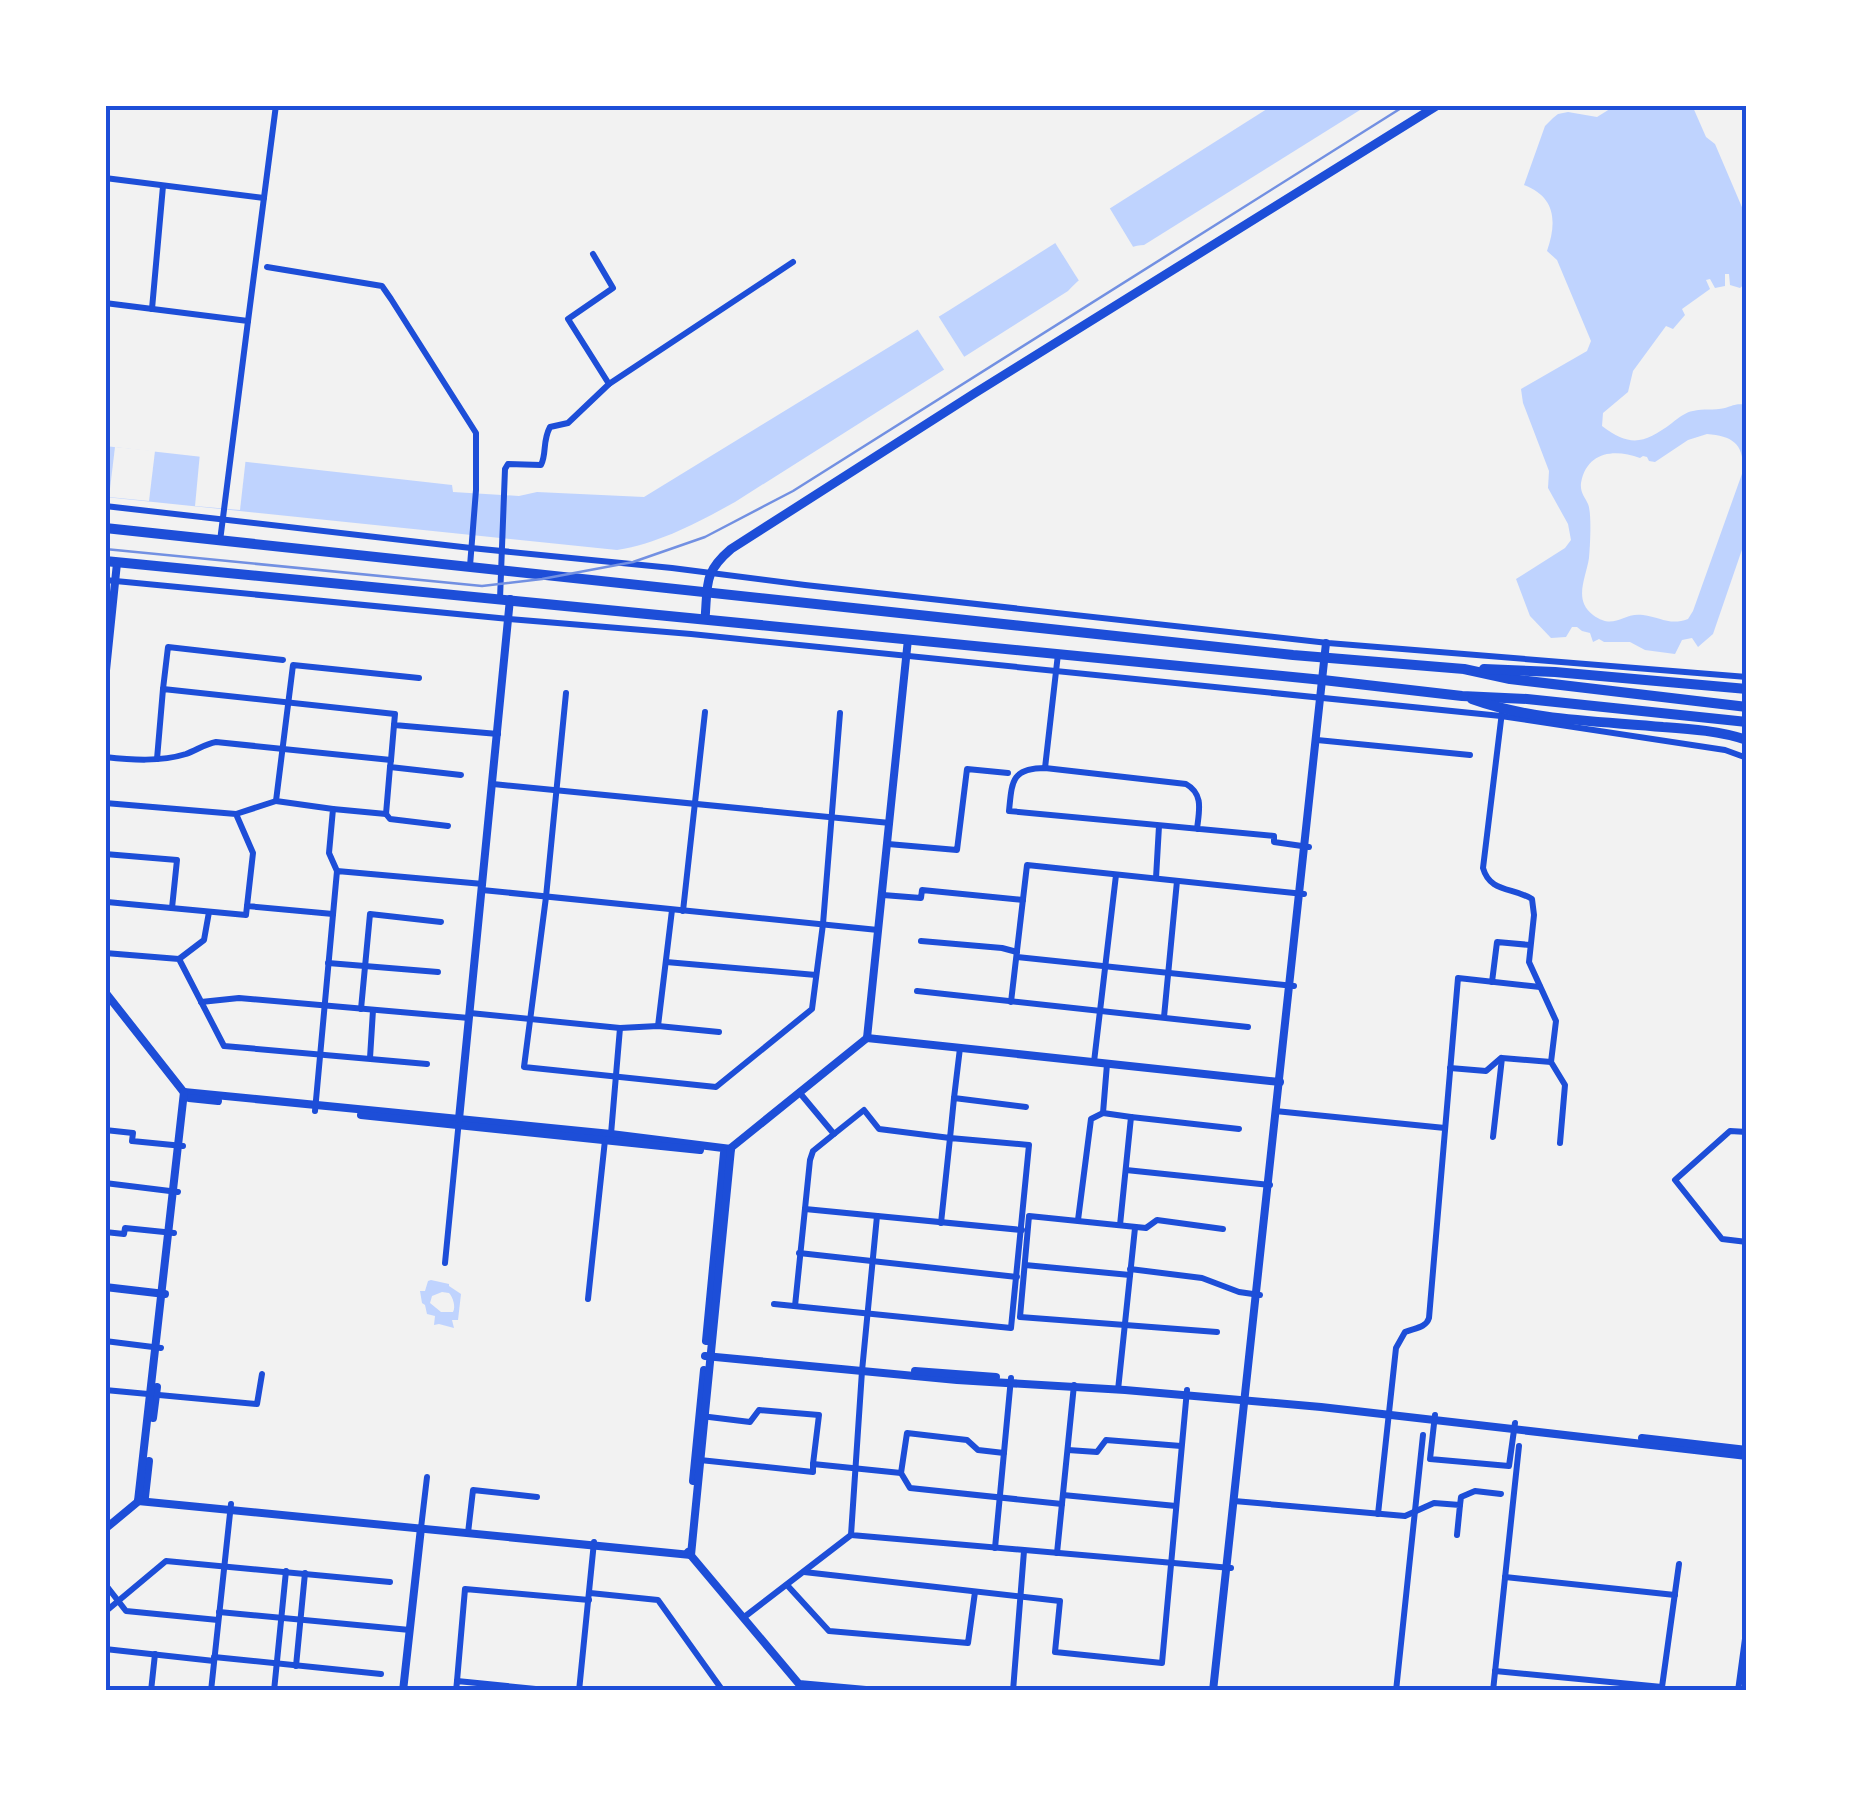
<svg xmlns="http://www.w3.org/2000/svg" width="1852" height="1796" font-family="'Space Grotesk',sans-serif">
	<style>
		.water { fill: #bfd3fe; fill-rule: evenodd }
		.pier { fill: #f2f2f2 }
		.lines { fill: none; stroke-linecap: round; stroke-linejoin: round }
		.minor { stroke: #1d4ed8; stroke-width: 6 }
		.tertiary { stroke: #1d4ed8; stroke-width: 8 }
		.secondary { stroke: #1d4ed8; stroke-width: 9 }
		.primary { stroke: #1d4ed8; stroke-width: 10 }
		.rail { stroke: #7290e2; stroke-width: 2.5 }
		.neatline { fill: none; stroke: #1d4ed8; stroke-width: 4 }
	</style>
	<rect width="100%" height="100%" fill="#f2f2f2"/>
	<!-- water -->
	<g class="water">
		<path d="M1273 105H1368L1144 245C1122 245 1083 274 1068 291L735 502C697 523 660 543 617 550L105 497V446L452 485 453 492 519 496 537 492 644 497 948 311Z"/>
		<path d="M1630 105H1692L1706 137 1715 144 1747 219V282L1740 288 1730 285 1729 274H1725V286L1715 288 1710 279 1706 280 1710 289 1682 309 1685 315 1673 329 1666 326 1633 371 1628 392 1603 413 1602 426C1631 448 1645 443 1672 423 1678 418 1686 412 1693 411 1703 408 1714 411 1725 408 1734 405 1737 403 1747 405V535L1713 634 1698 647 1692 638 1682 640 1675 654 1645 650 1630 642H1604L1599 639 1593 642 1590 633 1582 631 1577 627H1572L1566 637 1551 638 1530 616 1516 579 1565 548 1571 540 1568 524 1548 488 1549 471 1523 403 1521 389 1587 351 1591 341 1557 260 1547 251C1557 222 1556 197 1524 185L1545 126 1553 118 1558 114 1568 112 1597 117 1613 107ZM1707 434C1733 436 1744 444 1743 471L1693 611 1688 619C1670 626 1660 617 1643 615 1622 612 1615 631 1593 615 1573 600 1586 578 1589 558 1590 547 1592 513 1588 504 1585 497 1580 493 1581 483 1587 451 1615 449 1640 458L1643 456 1647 457 1649 461 1655 462 1688 440Z"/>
		<path d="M431 1280 449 1284V1286L461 1294 458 1320H452L454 1328 439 1324 434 1325 435 1316 427 1314 425 1305 422 1303 420 1291H425L428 1281ZM442 1292 449 1293C453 1297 456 1307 453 1312H441L430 1303 432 1296Z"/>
	</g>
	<!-- pier -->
	<g class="pier">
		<polygon points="1109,207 1135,250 1081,284 1054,241"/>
		<polygon points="937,314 965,358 945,371 916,327"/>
		<polygon points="115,447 155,451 149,501 109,497"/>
		<polygon points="200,453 246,457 240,510 195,506"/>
	</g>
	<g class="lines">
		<!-- minor -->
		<g class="minor">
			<polyline points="105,178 264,198"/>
			<polyline points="593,254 613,288 568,319 609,384"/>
			<polyline points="267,267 382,286 391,299 476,433 476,490 470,566"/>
			<polyline points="105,303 248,321 220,541"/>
			<polyline points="152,309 163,186"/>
			<polyline points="248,321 276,105"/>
			<polyline points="105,506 471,548 672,568 805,585 1328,643 1747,677"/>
			<polyline points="105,580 509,619 691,634 1501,716 1725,750 1747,758"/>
			<path d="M500 599 505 469 508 464 541 465C547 453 542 442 550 427L568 423 609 384 793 262"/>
			<polyline points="163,689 168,647 283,660"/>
			<polyline points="566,693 546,897 524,1067 716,1087 812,1009 823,924 840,713"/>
			<path d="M1502 712 1483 868C1490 893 1513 887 1532 899L1534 915 1529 962 1556 1021 1551 1062 1565 1085 1560 1143"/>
			<polyline points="1317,740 1470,755"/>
			<path d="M105 757C132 760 160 762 186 754 197 750 205 744 216 742L391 760 390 767 461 775"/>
			<polyline points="157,759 163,689 395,714 394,725 498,734"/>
			<polyline points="391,760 394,725"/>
			<polyline points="1045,768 1058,654"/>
			<polyline points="493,784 890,823"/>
			<polyline points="105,803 236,814 253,853 247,906 333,914"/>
			<polyline points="333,809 386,814 390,767"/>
			<polyline points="236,814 276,801"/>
			<polyline points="386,814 390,819 448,826"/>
			<path d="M1197 829C1199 811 1204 794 1186 784L1045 768C1011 768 1012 782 1009 811L1274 836V842L1309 847"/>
			<polyline points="888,844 957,850 967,769 1008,773"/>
			<polyline points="105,854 177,860 172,908"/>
			<polyline points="337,871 329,853 333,809 276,801 293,665 419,678"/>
			<polyline points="1156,878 1159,826"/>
			<polyline points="482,890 878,930"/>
			<polyline points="883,895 921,898 922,890 1023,900"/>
			<polyline points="107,902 246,915 247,906"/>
			<polyline points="683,911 705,712"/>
			<polyline points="921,941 1002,948 1017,952"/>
			<polyline points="105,953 179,959 224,1046 427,1064"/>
			<polyline points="1017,957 1294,986"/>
			<polyline points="179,959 204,940 209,912"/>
			<polyline points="666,962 816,975"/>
			<polyline points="328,963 438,972"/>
			<polyline points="1492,982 1497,942 1530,945"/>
			<polyline points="917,991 1248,1027"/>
			<polyline points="201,1002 239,998 469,1018"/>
			<polyline points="1011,1002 1027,865 1304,894"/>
			<polyline points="361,1009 370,914 441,922"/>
			<polyline points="470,1013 620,1028 658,1026 719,1032"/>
			<polyline points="1164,1017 1177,881"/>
			<polyline points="658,1026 672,910"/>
			<polyline points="370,1058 373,1010"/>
			<polyline points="1094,1062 1116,875"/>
			<polyline points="1450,1068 1486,1071 1501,1058"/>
			<polyline points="799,1092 834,1134 864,1110 879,1129 950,1138 954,1098 1026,1107"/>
			<polyline points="954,1098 960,1048"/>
			<polyline points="315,1111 337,871 483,884"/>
			<polyline points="1275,1111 1445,1128"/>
			<polyline points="1103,1113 1107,1064"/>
			<polyline points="105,1130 133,1133 132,1141 183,1146"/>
			<polyline points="1747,1132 1730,1131 1675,1180 1722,1239 1747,1242"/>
			<polyline points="611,1134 620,1028"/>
			<polyline points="1493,1137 1502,1058 1551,1062"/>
			<polyline points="1126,1170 1270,1185"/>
			<polyline points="105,1183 178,1192"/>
			<polyline points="805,1209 1022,1230"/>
			<polyline points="877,1216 862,1371 851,1535 1231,1568"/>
			<polyline points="1078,1220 1091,1119 1103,1113 1131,1117"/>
			<polyline points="1120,1225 1131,1117 1239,1129"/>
			<polyline points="105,1232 124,1234 125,1228 174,1233"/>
			<polyline points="799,1253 1017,1277"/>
			<polyline points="445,1263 459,1120"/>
			<polyline points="1025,1265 1130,1275"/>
			<polyline points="1130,1269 1202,1278 1239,1292 1260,1295"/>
			<polyline points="588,1299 605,1140"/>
			<polyline points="774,1304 1011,1328 1029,1145 950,1138 941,1223"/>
			<polyline points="795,1306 810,1160 813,1151 834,1134"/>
			<polyline points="1217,1332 1020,1317 1029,1216 1146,1228 1157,1220 1223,1229"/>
			<polyline points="105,1341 161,1348"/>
			<polyline points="105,1390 257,1404 262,1374"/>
			<polyline points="1118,1390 1135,1228"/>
			<polyline points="1435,1415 1430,1459 1509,1466 1515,1423"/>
			<polyline points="701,1416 750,1422 759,1410 819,1415 813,1464"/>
			<polyline points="1068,1450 1097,1452 1106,1440 1181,1446"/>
			<polyline points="1004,1453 978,1450 967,1440 907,1433 901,1473 910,1488 1062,1504"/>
			<polyline points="700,1460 813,1472 813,1464 901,1473"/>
			<polyline points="1063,1495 1176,1506"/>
			<polyline points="1234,1501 1405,1516 1434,1503 1460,1505 1457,1535"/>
			<polyline points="1460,1505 1461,1497 1475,1491 1501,1494"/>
			<path d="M1378 1514 1396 1348 1405 1332C1414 1328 1426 1328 1429 1318L1458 978 1540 987"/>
			<polyline points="421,1528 427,1477"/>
			<polyline points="468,1533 473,1490 537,1497"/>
			<polyline points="995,1548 1011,1378"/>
			<polyline points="1057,1553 1074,1385"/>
			<polyline points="804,1572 1060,1601 1055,1652 1162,1663 1187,1390"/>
			<polyline points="1505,1577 1675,1595"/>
			<polyline points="105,1584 126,1611 218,1620"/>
			<polyline points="787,1585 829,1631 968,1643 975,1592"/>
			<polyline points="590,1593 658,1600 723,1691"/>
			<polyline points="105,1612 166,1561 390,1582"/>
			<polyline points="219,1612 410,1630"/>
			<polyline points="743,1618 851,1535"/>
			<polyline points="105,1649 214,1661"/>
			<polyline points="214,1657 381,1674"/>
			<polyline points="296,1666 305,1573"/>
			<polyline points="1495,1671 1662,1687"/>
			<polyline points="457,1681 465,1589 589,1600"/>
			<polyline points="1662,1687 1679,1564"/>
			<polyline points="151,1691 155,1654"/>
			<polyline points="211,1691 231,1504"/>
			<polyline points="274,1691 286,1571"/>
			<polyline points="456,1691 457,1681 556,1691"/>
			<polyline points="579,1691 594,1542"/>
			<polyline points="1013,1691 1024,1551"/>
			<polyline points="1396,1691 1423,1435"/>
			<polyline points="1493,1691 1519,1446"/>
			<polyline points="1738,1691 1747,1624"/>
		</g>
		<!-- tertiary -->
		<g class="tertiary">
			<polyline points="105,680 117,563"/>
			<polyline points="105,992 186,1095"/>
			<polyline points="867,1038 1280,1082"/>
			<polyline points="867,1038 908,639"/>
			<polyline points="184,1092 611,1134 731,1149"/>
			<polyline points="189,1098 218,1101"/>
			<polyline points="361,1115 700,1150"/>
			<polyline points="459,1119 510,599"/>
			<polyline points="727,1151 867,1038"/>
			<polyline points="105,1287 165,1294"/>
			<polyline points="706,1341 724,1153"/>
			<polyline points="705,1356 957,1380 1125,1390 1321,1407 1747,1456"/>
			<polyline points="915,1371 996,1377"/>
			<polyline points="153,1418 157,1387"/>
			<polyline points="1642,1438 1747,1450"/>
			<polyline points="693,1481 704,1370"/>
			<polyline points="145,1497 149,1461"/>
			<polyline points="138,1501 691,1555"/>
			<polyline points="138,1501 184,1092"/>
			<polyline points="105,1529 140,1500"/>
			<polyline points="688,1552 799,1684 877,1691"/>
			<polyline points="691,1555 731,1149"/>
			<polyline points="403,1691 421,1528"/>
			<polyline points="1213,1691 1326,643"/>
		</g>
		<!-- secondary -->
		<path class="secondary" d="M705 619C708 584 703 573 731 549L975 393 1438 105"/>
		<!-- primary -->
		<g class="primary">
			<polyline points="105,528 1293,655 1464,669 1510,679 1747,707"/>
			<polyline points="105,561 1323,680 1462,696 1527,699 1747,722"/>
			<polyline points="1484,669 1555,672 1747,689"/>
			<path d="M1472 699C1533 721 1599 721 1663 727 1692 729 1720 731 1747 740"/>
		</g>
		<!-- rail -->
		<polyline class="rail" points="105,549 482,586 542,579 633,562 705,537 793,491 1406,105"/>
	</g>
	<!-- border -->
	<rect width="1852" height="1796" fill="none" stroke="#ffffff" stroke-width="215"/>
	<rect x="108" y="108" width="1636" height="1580" class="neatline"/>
</svg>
